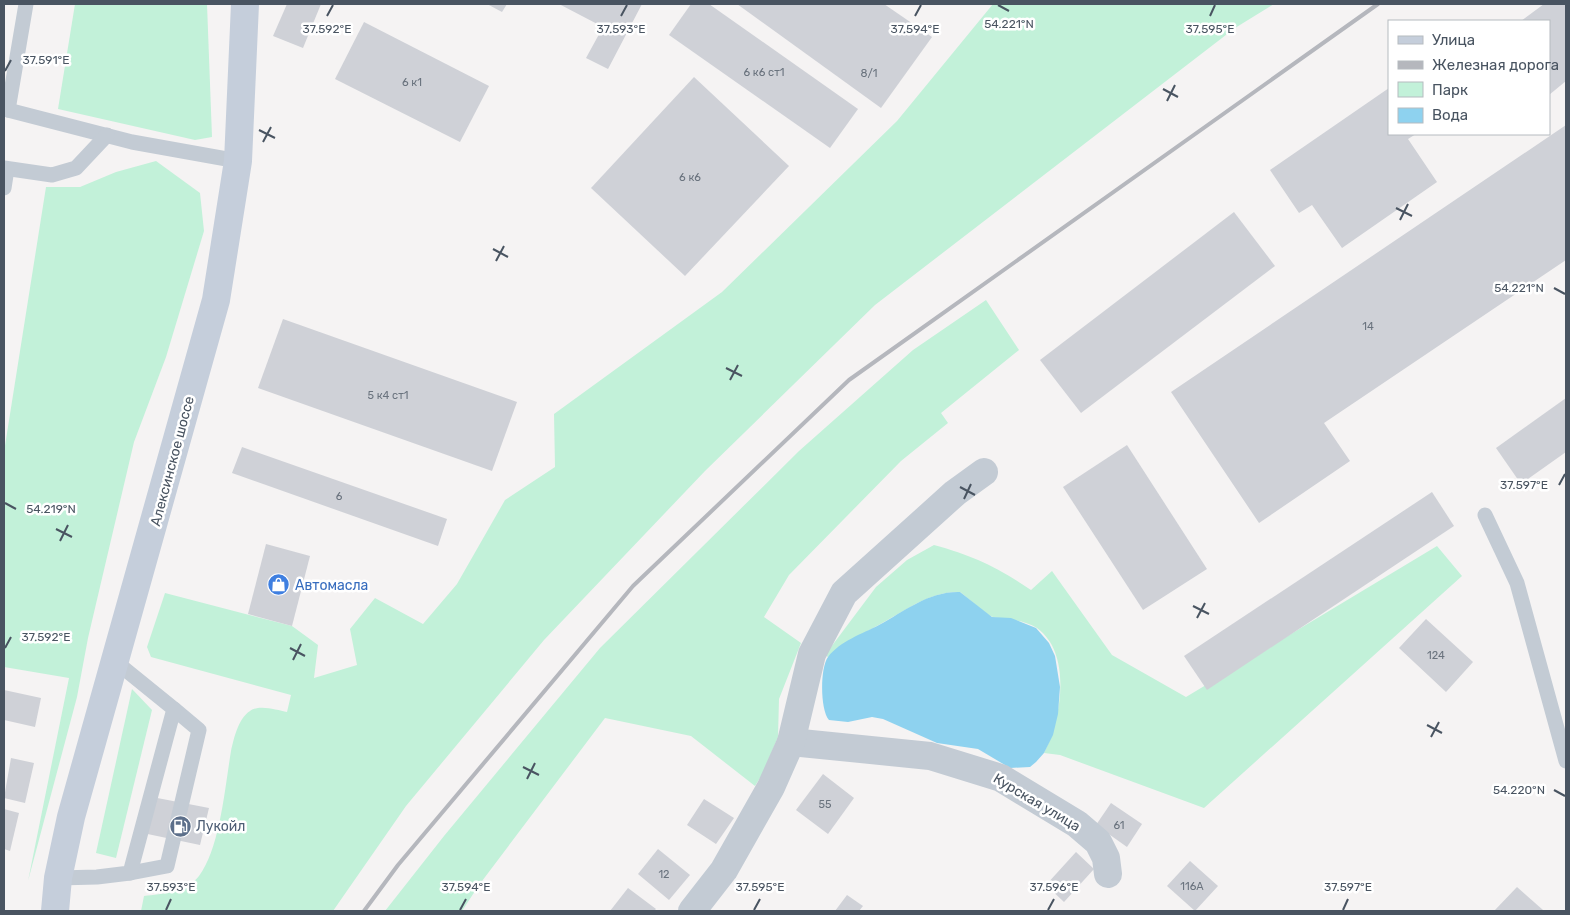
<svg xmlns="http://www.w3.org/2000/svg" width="1570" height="915" font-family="Rubik,sans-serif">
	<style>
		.green { fill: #c2f1d9 }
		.water { fill: #8ed2ef }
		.building { fill: #cfd1d7 }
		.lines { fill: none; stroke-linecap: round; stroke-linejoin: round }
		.lane { stroke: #c3cbd4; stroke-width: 15 }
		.street { stroke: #c3cbd4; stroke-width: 28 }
		.secondary { stroke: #c5cedb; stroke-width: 28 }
		.rail { stroke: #b5b7bd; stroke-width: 4 }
		.ticks { fill: none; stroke: #495461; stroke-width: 2 }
		.labels { text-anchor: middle; stroke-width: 5; stroke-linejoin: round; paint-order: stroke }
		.number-label { font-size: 11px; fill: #6a737e }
		.street-label { font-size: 14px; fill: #495461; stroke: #fff }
		.shop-label { font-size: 14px; fill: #366cbe; stroke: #fff; text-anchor: start }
		.service-label { font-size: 14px; fill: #4e5e75; stroke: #fff; text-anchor: start }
		.ticks-label { font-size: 12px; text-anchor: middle; fill: #495461; stroke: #fff; stroke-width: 5; stroke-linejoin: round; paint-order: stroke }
	</style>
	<rect width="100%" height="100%" fill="#f5f3f3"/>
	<!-- green -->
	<g class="green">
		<polygon points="75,4 207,4 212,137 195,140 58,109"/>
		<path d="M993 4H1274L1235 28 875 305 705 471 544 640 406 806 333 911H141L144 896C162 894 187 892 199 876 220 848 225 787 231 751 234 738 238 719 250 711 259 704 277 710 287 712L291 695 151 657 147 647 165 593 292 626 318 645 314 678 357 665 350 629 375 598 423 624 457 584 505 500 555 467 554 414 722 292 897 121Z"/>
		<polygon points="156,161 200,193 204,231 166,357 134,442 88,638 77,697 28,881 69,678 4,667 4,452 46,187 80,187 116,172"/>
		<polygon points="986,300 1019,350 941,413 948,423 901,461 789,575 764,617 801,643 779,699 778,737 762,775 755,786 691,736 605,718 479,885 462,911 385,911 444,836 600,648 799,451 913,350"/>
		<path d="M934 545C974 556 997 567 1031 590L1052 571 1112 655 1186 697 1437 546 1462 576 1204 808 1060 755 1044 753C1061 720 1073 654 1037 628 1023 619 1007 620 993 617 988 616 967 597 960 592 931 591 908 609 884 622 863 634 846 641 828 657L825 655 876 587 907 560Z"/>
		<polygon points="132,689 152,710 116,858 96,853"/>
	</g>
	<!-- water -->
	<path class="water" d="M960 592 992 617 1011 618 1036 628 1049 643 1055 656 1060 687 1058 714 1053 735 1044 753 1036 762 1030 767 1010 768 978 749 937 743 883 719 872 717 848 722 829 720C820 710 820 668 828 657 840 641 862 634 879 625 905 611 929 591 960 592Z"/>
	<!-- building -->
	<g class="building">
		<polygon points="287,4 321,4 303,48 273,36"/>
		<polygon points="487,4 507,4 502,12"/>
		<polygon points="559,4 642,4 608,69 586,58 603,27"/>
		<polygon points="691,4 709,4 858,109 830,148 669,35"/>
		<polygon points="737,4 884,4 932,37 881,108"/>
		<polygon points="1544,4 1566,4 1566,81 1549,95 1549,21 1521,21"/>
		<polygon points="364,22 489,86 460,142 335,79"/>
		<polygon points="694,77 789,166 685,276 591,188"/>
		<polygon points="1389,88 1389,134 1416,134 1408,139 1437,182 1342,248 1312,205 1299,213 1270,170"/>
		<polygon points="1566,125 1566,260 1324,423 1350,461 1259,523 1171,392"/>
		<polygon points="1234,212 1275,266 1081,413 1040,360"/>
		<polygon points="283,319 517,402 492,471 258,388"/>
		<polygon points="1566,398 1566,452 1521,484 1496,448"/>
		<polygon points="1127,445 1207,569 1143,610 1063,487"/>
		<polygon points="242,447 447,519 438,546 232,473"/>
		<polygon points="1432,492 1454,526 1207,690 1184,656"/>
		<polygon points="266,544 310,556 292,626 248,614"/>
		<polygon points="1426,619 1473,662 1446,692 1399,648"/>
		<polygon points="4,690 41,698 35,727 4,720"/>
		<polygon points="11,758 34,763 25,803 4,798"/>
		<polygon points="823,774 854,798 828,834 796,810"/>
		<polygon points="147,796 209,808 200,845 138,832"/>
		<polygon points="704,799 734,818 716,844 687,825"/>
		<polygon points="1111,803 1142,824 1127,847 1096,825"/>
		<polygon points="4,809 19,813 10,851 4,849"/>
		<polygon points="658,849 690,875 669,900 638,874"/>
		<polygon points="1076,852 1094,869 1064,902 1046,885"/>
		<polygon points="1190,861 1218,886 1195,911 1167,886"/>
		<polygon points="1517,887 1543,910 1542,911 1494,911"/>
		<polygon points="628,888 656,909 654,911 610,911"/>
		<polygon points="847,895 863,906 859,911 835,911"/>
	</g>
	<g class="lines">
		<!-- lane -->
		<g class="lane">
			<polyline points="4,109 132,142 238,161"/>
			<polyline points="8,110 26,4"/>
			<polyline points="4,168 52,175 76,168 107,135"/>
			<polyline points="4,188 7,169"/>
			<polyline points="1485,515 1517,583 1566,761"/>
			<polyline points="130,873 167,866 199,730 174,709"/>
			<polyline points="58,878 97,877 130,873 174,709 116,662"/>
		</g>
		<!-- street -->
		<g class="street">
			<polyline points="791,742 930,756 1001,778 1077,824 1098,842 1106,858 1108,874"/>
			<polyline points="692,911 724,870 771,787 791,742 812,654 844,593 955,493 984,472"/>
		</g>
		<!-- secondary -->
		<polyline class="secondary" points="55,911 58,878 71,817 216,300 238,161 245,4"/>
		<!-- rail -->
		<polyline class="rail" points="364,911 398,865 633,586 849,380 1378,4"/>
	</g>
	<!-- ticks -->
	<path class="ticks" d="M998 5 1009 11M327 16 333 5M621 16 627 5M915 16 921 5M1210 16 1215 5M5 71 11 60M1163 89 1178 97M1167 101 1175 85M259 130 275 138M263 142 271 127M1396 208 1412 216M1400 220 1408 204M493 249 508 257M496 261 504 246M1554 288 1565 294M726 368 742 376M730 380 738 365M1559 485 1565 474M960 487 975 495M964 499 971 484M5 503 16 509M56 529 72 537M60 541 68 525M1193 606 1209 614M1197 618 1205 603M5 648 11 637M290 648 305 656M293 660 301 644M1427 725 1442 733M1431 737 1439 722M523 767 539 775M527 779 535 763M1554 790 1565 796M166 910 171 899M460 910 466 899M754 910 760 899M1048 910 1054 899M1343 910 1348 899"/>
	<!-- icons -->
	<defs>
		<symbol id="shop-disc" viewBox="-11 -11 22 22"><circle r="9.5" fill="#3f7fe0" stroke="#fff"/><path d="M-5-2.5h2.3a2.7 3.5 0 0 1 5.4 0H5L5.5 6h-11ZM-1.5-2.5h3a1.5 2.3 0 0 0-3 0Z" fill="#fff"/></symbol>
		<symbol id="fuel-disc" viewBox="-11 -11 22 22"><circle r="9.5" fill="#5c6f8a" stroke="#fff"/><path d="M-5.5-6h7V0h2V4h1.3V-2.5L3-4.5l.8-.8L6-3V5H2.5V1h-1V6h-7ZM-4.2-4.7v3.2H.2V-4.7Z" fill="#fff"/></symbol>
	</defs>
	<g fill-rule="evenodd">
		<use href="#shop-disc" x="266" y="572" width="25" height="25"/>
		<use href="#fuel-disc" x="168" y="814" width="25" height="25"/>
	</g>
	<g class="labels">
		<!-- number labels -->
		<g class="number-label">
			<text x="764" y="76">6 к6 ст1</text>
			<text x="869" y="77">8/1</text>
			<text x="412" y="86">6 к1</text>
			<text x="690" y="181">6 к6</text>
			<text x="1368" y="330">14</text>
			<text x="388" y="399">5 к4 ст1</text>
			<text x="339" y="500">6</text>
			<text x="1436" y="659">124</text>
			<text x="825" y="808">55</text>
			<text x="1119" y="829">61</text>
			<text x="664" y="878">12</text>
			<text x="1192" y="890">116А</text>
		</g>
		<!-- street labels -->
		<g class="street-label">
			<text transform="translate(172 461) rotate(-75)" y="5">Алексинское шоссе</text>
			<text transform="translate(1037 802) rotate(31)" y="5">Курская улица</text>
		</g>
		<!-- shop labels -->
		<g class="shop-label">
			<text x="295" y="590">Автомасла</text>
		</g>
		<!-- service labels -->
		<g class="service-label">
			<text x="196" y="831">Лукойл</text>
		</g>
	</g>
	<g class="ticks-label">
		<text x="1009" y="28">54.221°N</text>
		<text x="327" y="33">37.592°E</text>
		<text x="621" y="33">37.593°E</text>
		<text x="915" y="33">37.594°E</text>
		<text x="1210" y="33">37.595°E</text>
		<text x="46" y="64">37.591°E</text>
		<text x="1519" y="292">54.221°N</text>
		<text x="1524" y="489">37.597°E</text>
		<text x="51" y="513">54.219°N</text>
		<text x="46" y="641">37.592°E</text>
		<text x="1519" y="794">54.220°N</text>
		<text x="171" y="891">37.593°E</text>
		<text x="466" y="891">37.594°E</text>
		<text x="760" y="891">37.595°E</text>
		<text x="1054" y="891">37.596°E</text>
		<text x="1348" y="891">37.597°E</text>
	</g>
	<!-- border -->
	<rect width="1570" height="915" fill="none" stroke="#495461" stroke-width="10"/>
	<!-- legend -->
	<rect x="1388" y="20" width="162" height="115" fill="#ffffff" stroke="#b6bbc0"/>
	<rect x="1398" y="36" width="25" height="8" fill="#c5cedb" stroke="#b6bbc0"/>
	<text x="1432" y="45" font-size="15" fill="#495461">Улица</text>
	<rect x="1398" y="61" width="25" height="8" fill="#b5b7bd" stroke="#b6bbc0"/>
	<text x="1432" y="70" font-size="15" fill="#495461">Железная дорога</text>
	<rect x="1398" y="82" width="25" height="15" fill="#c2f1d9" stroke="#b6bbc0"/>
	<text x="1432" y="95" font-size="15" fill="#495461">Парк</text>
	<rect x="1398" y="108" width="25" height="15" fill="#8ed2ef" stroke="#b6bbc0"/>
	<text x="1432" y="120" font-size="15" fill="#495461">Вода</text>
</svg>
